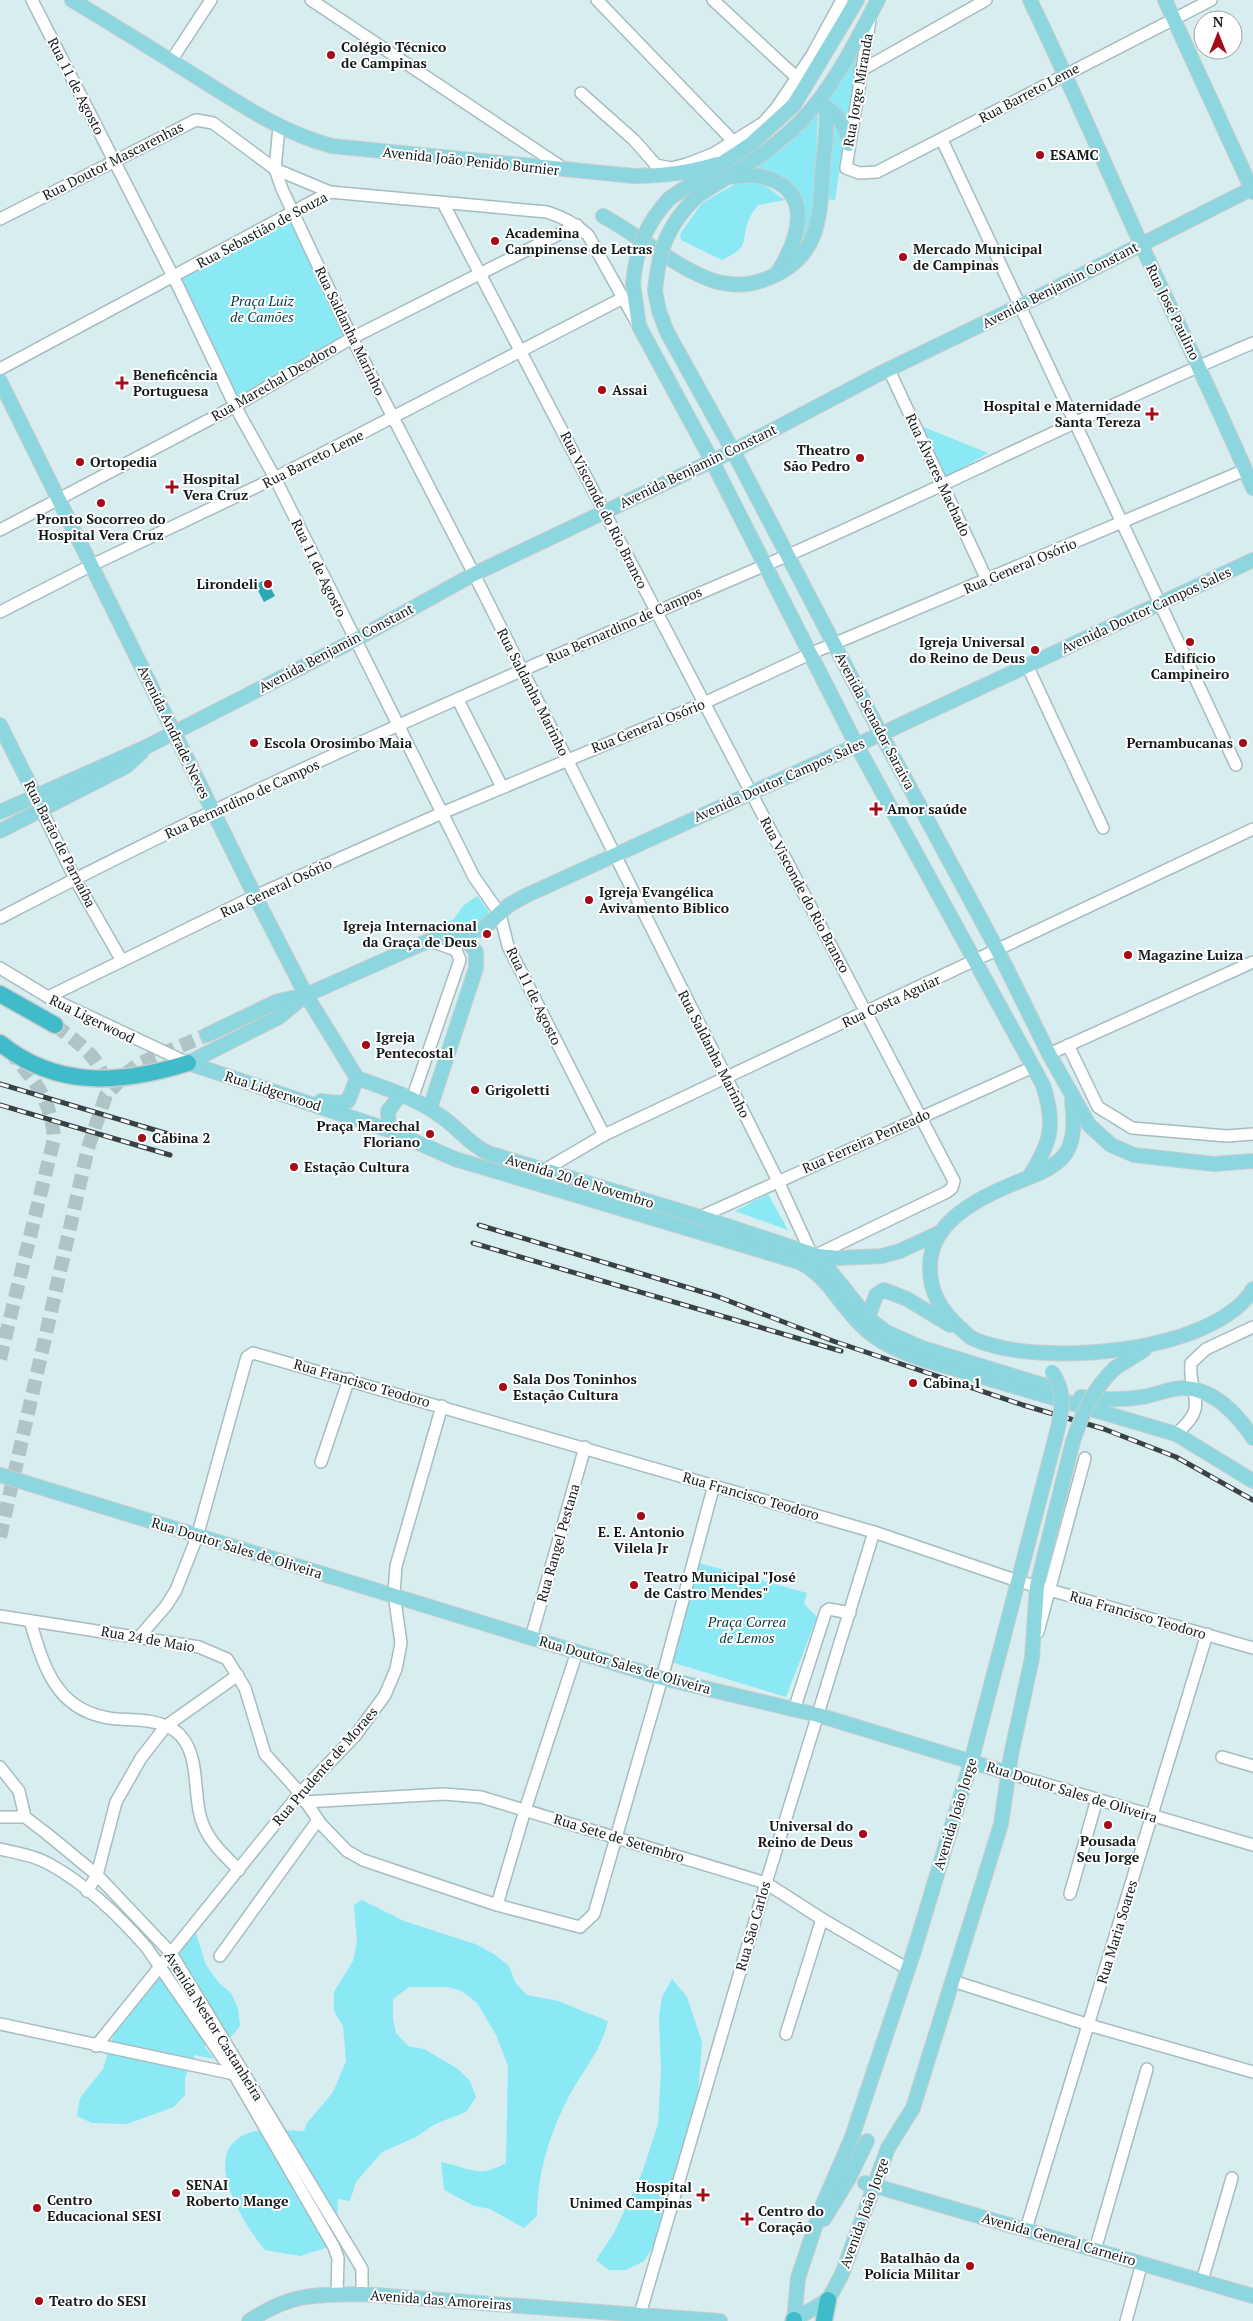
<svg xmlns="http://www.w3.org/2000/svg" width="1253" height="2321" font-family="'PT Serif',serif">
	<style>
		.green { fill: #8ae9f5 }
		.water { fill: #29a8b5 }
		.lines { fill: none; stroke-linecap: round; stroke-linejoin: round }
		.major-tunnel { stroke: #b0c3c6; stroke-width: 14; stroke-dasharray: 14 7; stroke-linecap: butt }
		.minor-casing { stroke: #a7bcbf; stroke-width: 14 }
		.major-casing { stroke: #cbcdcd; stroke-width: 16 }
		.highway-casing { stroke: #cbcdcd; stroke-width: 19 }
		.minor { stroke: #fff; stroke-width: 11 }
		.major { stroke: #8cd6df; stroke-width: 14 }
		.highway { stroke: #3fbbca; stroke-width: 16 }
		.rail-casing { stroke: #384244; stroke-width: 5 }
		.rail { stroke: #fff; stroke-width: 3; stroke-dasharray: 9; stroke-linecap: butt }
		.major-bridge-casing { stroke: #cbcdcd; stroke-width: 16; stroke-linecap: butt }
		.major-bridge { stroke: #8cd6df; stroke-width: 14 }
		.poi-dot { fill: #a40a17; stroke: #fff; stroke-width: 2 }
		.labels { text-anchor: middle; stroke-width: 4; stroke-linejoin: round; paint-order: stroke }
		.poi-label { font-size: 14px; font-weight: bold; fill: #131b1c; stroke: #fff; text-anchor: start }
		.street-label { font-size: 14px; fill: #131b1c; stroke: #fff }
		.park-label { font-size: 14px; font-style: italic; fill: #00393f; stroke: #fff }
	</style>
	<rect width="100%" height="100%" fill="#d7edf0"/>
	<!-- green -->
	<g class="green">
		<polygon points="859,43 835,200 826,199 826,101"/>
		<polygon points="818,111 814,215 805,245 793,259 803,237 801,200 791,182 756,167 787,145"/>
		<path d="M737 183 763 184 785 200 758 205C755 209 751 214 749 219 740 243 751 246 722 260L681 240 680 234 702 203Z"/>
		<polygon points="292,220 352,338 238,398 229,393 173,276"/>
		<polygon points="921,426 988,453 944,479"/>
		<polygon points="477,896 488,910 489,925 456,929 424,930 453,920 463,906"/>
		<polygon points="768,1194 788,1230 735,1211"/>
		<polygon points="699,1563 807,1593 804,1604 817,1617 786,1697 671,1662"/>
		<path d="M362 1900 404 1921 475 1944 494 1954 509 1966 515 1982 527 1995 558 2001 608 2021C602 2051 579 2075 566 2102 548 2138 537 2176 537 2216L524 2228 490 2209 474 2206 444 2190 441 2162C470 2168 478 2179 506 2163L508 2066 496 2035 477 2003 462 1991 447 1987H409L393 1999V2018L396 2033 408 2046 424 2049 458 2069 470 2081 476 2097 466 2112 435 2124 416 2137 382 2152 356 2182 350 2201 338 2199 337 2231 332 2246 300 2256 265 2250C245 2226 198 2154 246 2134 262 2127 286 2131 304 2131L307 2123 333 2092 346 2061 343 2026 334 2011V1992L353 1961 357 1942 354 1905Z"/>
		<polygon points="194,1927 206,1965 219,1983 231,1993 238,2008 240,2026 230,2038 204,2046 214,2059 195,2055 185,2077 185,2095 174,2107 127,2124 92,2123 77,2116 80,2098 103,2069 113,2036 106,2034"/>
		<polygon points="672,1979 687,1997 702,2042 698,2094 693,2132 661,2234 644,2261 626,2270 609,2270 596,2260 614,2233 642,2173 658,2124 661,2071 659,2017 662,1997"/>
	</g>
	<!-- water -->
	<polygon class="water" points="266,579 275,596 264,602 255,585"/>
	<g class="lines">
		<!-- major-tunnel -->
		<g class="major-tunnel">
			<path d="M55 1025C76 1042 103 1057 105 1087"/>
			<path d="M0 1359 54 1139C52 1104 36 1080 13 1056"/>
			<polyline points="0,1537 88,1148 106,1095 128,1072 140,1063 207,1035"/>
		</g>
		<defs>
			<g id="minor">
				<polyline points="32,0 179,288 235,406 275,478 474,877 500,914 508,946 604,1135"/>
				<polyline points="311,0 563,168"/>
				<polyline points="597,0 734,142"/>
				<polyline points="713,0 796,77"/>
				<polyline points="870,20 846,168 859,173 877,172 1211,0"/>
				<polyline points="171,61 211,0"/>
				<polyline points="860,71 986,0"/>
				<polyline points="581,93 634,140 656,165 671,168 687,164 713,154 763,123 777,107 812,55 842,0"/>
				<polyline points="279,127 275,169 282,189 352,338 474,574 615,855 778,1181 811,1253"/>
				<polyline points="942,140 1236,765"/>
				<polyline points="443,203 954,1181 952,1188 947,1192 816,1255"/>
				<polyline points="0,219 196,120 213,123 275,169 330,192"/>
				<path d="M0 369 330 192 547 212C563 217 575 223 588 235L637 323"/>
				<polyline points="889,370 987,580"/>
				<polyline points="0,530 235,406 352,338 577,225"/>
				<polyline points="0,612 92,565 275,478 623,298"/>
				<polyline points="1027,665 1103,828"/>
				<polyline points="458,700 502,787"/>
				<polyline points="42,811 75,879 122,961"/>
				<path d="M0 918C247 788 504 677 761 567 926 496 1087 413 1253 343"/>
				<polyline points="0,968 48,997 188,1063"/>
				<polyline points="48,997 255,896 442,813 704,703 812,653 1245,470"/>
				<polyline points="1068,1045 1098,1107 1132,1128 1227,1136 1253,1134"/>
				<polyline points="1049,1054 1253,962"/>
				<polyline points="412,1099 460,960 456,950 430,941"/>
				<polyline points="545,1175 546,1169 604,1135 1253,829"/>
				<polyline points="700,1217 1033,1067"/>
				<path d="M1176 1434C1211 1404 1188 1398 1191 1363L1206 1349 1253 1327"/>
				<polyline points="321,1462 349,1379"/>
				<polyline points="0,1616 199,1647 227,1659 245,1688 265,1754 300,1793 321,1824 347,1851 363,1860 497,1905 580,1927 594,1914 662,1678 714,1485"/>
				<path d="M30 1621C43 1663 54 1707 104 1717 115 1720 127 1719 138 1720 152 1721 170 1725 180 1735 200 1756 193 1793 201 1819 208 1841 223 1854 239 1870"/>
				<polyline points="1038,1632 1085,1458"/>
				<polyline points="140,1636 166,1606 176,1590 197,1537 245,1364 247,1357 253,1353 874,1532 1018,1581 1253,1648"/>
				<polyline points="531,1638 585,1447"/>
				<polyline points="794,1710 826,1611 829,1609 850,1613"/>
				<polyline points="1222,1757 1253,1766"/>
				<polyline points="0,1767 19,1791 25,1817"/>
				<polyline points="1008,1773 1253,1845"/>
				<polyline points="305,1802 444,1794 481,1797 766,1883 822,1919 908,1969"/>
				<polyline points="0,1817 25,1817 46,1833 97,1875 171,1953 355,2257 362,2269 362,2294"/>
				<path d="M0 1849C17 1853 36 1856 51 1865 87 1885 121 1918 147 1948L234 2074 334 2247 338 2258 337 2295"/>
				<polyline points="87,1891 97,1875 116,1802 141,1758 166,1726 238,1675"/>
				<polyline points="1070,1894 1097,1799"/>
				<polyline points="497,1905 525,1810 577,1652"/>
				<polyline points="220,1956 318,1820"/>
				<polyline points="953,1981 1089,2025 1253,2072"/>
				<polyline points="0,2024 234,2074"/>
				<polyline points="786,2034 822,1919"/>
				<polyline points="96,2046 300,1793 355,1736 385,1695 396,1669 401,1643 394,1594 396,1566 442,1406"/>
				<polyline points="1026,2229 1207,1634"/>
				<polyline points="1095,2250 1147,2069"/>
				<polyline points="1202,2281 1232,2178"/>
				<polyline points="638,2321 766,1883 874,1532"/>
				<polyline points="1126,2321 1142,2263"/>
			</g>
			<g id="major">
				<path d="M72 0C115 26 157 52 200 79 243 106 283 133 332 146L634 176C663 176 689 173 717 164"/>
				<path d="M1030 0C1069 81 1104 163 1141 244 1178 325 1218 405 1253 488"/>
				<polyline points="1165,0 1253,192"/>
				<path d="M821 104C838 113 846 126 849 144"/>
				<path d="M728 177C739 176 752 174 763 177 816 190 798 240 778 272"/>
				<path d="M697 196C733 174 770 152 800 122 833 89 856 41 878 0"/>
				<polyline points="670,198 751,144 794,105 857,0"/>
				<path d="M603 216C638 235 678 269 714 281 733 286 748 286 766 279 822 258 820 215 823 163 825 145 828 125 826 107"/>
				<path d="M633 284 639 326 712 461 856 744 1043 1085C1056 1125 1051 1143 1029 1177"/>
				<polyline points="655,291 659,311 667,332 733,451 881,734 998,951 1049,1054 1089,1125 1111,1145 1134,1155 1214,1164 1253,1161"/>
				<polyline points="0,381 255,896 306,995 357,1078"/>
				<polyline points="0,725 39,803"/>
				<polyline points="0,812 144,748 355,640 474,574 733,451 879,374 1034,299 1253,188"/>
				<polyline points="0,831 125,767 141,753"/>
				<polyline points="207,1035 278,1001 306,995 428,941 483,929 509,905 525,896 881,734 1253,560"/>
				<path d="M188 1063 389 1130 455 1159 799 1262C828 1276 839 1304 861 1325 878 1342 899 1351 921 1359L1176 1434 1253 1481"/>
				<polyline points="188,1063 279,1017 306,995"/>
				<path d="M357 1078C385 1088 414 1097 439 1115 458 1127 467 1143 488 1153L700 1217 818 1256 839 1258 882 1256 900 1251 941 1232"/>
				<polyline points="321,1101 339,1103 348,1101 357,1078"/>
				<path d="M1072 1101C1074 1119 1076 1144 1062 1158 1047 1173 1025 1178 1008 1186 975 1200 931 1223 930 1265 929 1291 940 1309 959 1327 964 1331 968 1337 974 1339 1037 1368 1214 1354 1253 1289"/>
				<polyline points="430,1108 476,968 476,952 460,932"/>
				<polyline points="389,1130 388,1111 401,1094"/>
				<polyline points="818,1256 868,1318 886,1332 922,1348 1046,1386"/>
				<polyline points="868,1318 876,1295 884,1290 907,1299 950,1325"/>
				<polyline points="1115,1368 1144,1350"/>
				<path d="M1081 1397C1101 1400 1122 1400 1142 1397 1156 1395 1169 1388 1184 1388 1214 1389 1238 1415 1253 1438"/>
				<polyline points="0,1475 662,1678 818,1715 1008,1773"/>
				<polyline points="865,2183 1253,2296"/>
				<polyline points="824,2219 849,2178 867,2141"/>
				<polyline points="794,2320 798,2278 821,2209 852,2137 914,1951 971,1762 1057,1432"/>
				<path d="M249 2321C292 2293 313 2295 362 2294L720 2321"/>
				<polyline points="792,2321 828,2300 842,2274 888,2148 913,2108 1001,1824 1011,1755 1032,1658 1037,1586 1073,1441"/>
			</g>
			<g id="highway">
				<polyline points="0,994 55,1025"/>
				<path d="M0 1043C57 1089 122 1084 188 1063"/>
				<polyline points="794,2321 794,2320"/>
				<polyline points="824,2321 828,2300"/>
			</g>
		</defs>
		<!-- minor casing -->
		<use href="#minor" class="minor-casing"/>
		<!-- major casing -->
		<use href="#major" class="major-casing"/>
		<!-- highway casing -->
		<use href="#highway" class="highway-casing"/>
		<!-- minor -->
		<use href="#minor" class="minor"/>
		<!-- major -->
		<use href="#major" class="major"/>
		<!-- highway -->
		<use href="#highway" class="highway"/>
		<defs>
			<g id="rail">
				<polyline points="0,1084 175,1136"/>
				<polyline points="0,1105 170,1155"/>
				<polyline points="479,1225 716,1296 833,1341 1023,1405 1104,1429 1176,1457 1253,1500"/>
				<polyline points="473,1243 841,1351"/>
			</g>
		</defs>
		<!-- rail casing -->
		<use href="#rail" class="rail-casing"/>
		<!-- rail -->
		<use href="#rail" class="rail"/>
		<defs>
			<g id="major-bridge">
				<path d="M633 284C636 249 646 223 670 198"/>
				<path d="M655 291C659 248 667 226 697 196"/>
				<path d="M1052 1372C1066 1392 1062 1410 1057 1432"/>
				<path d="M1073 1441C1083 1412 1093 1389 1115 1368"/>
			</g>
		</defs>
		<!-- major-bridge casing -->
		<use href="#major-bridge" class="major-bridge-casing"/>
		<!-- major-bridge -->
		<use href="#major-bridge" class="major-bridge"/>
	</g>
	<!-- markers -->
	<g class="poi-dot">
		<circle cx="331" cy="55" r="5"/>
		<circle cx="1040" cy="155" r="5"/>
		<circle cx="495" cy="241" r="5"/>
		<circle cx="903" cy="257" r="5"/>
		<path d="M119.5 375.5h5v5h5v5h-5v5h-5v-5h-5v-5h5z"/>
		<circle cx="602" cy="390" r="5"/>
		<path d="M1149.5 406.5h5v5h5v5h-5v5h-5v-5h-5v-5h5z"/>
		<circle cx="860" cy="458" r="5"/>
		<circle cx="80" cy="462" r="5"/>
		<path d="M169.5 479.5h5v5h5v5h-5v5h-5v-5h-5v-5h5z"/>
		<circle cx="101" cy="503" r="5"/>
		<circle cx="268" cy="584" r="5"/>
		<circle cx="1190" cy="642" r="5"/>
		<circle cx="1035" cy="650" r="5"/>
		<circle cx="254" cy="743" r="5"/>
		<circle cx="1243" cy="743" r="5"/>
		<path d="M873.5 801.5h5v5h5v5h-5v5h-5v-5h-5v-5h5z"/>
		<circle cx="589" cy="900" r="5"/>
		<circle cx="487" cy="934" r="5"/>
		<circle cx="1128" cy="955" r="5"/>
		<circle cx="366" cy="1045" r="5"/>
		<circle cx="475" cy="1090" r="5"/>
		<circle cx="430" cy="1134" r="5"/>
		<circle cx="142" cy="1138" r="5"/>
		<circle cx="294" cy="1167" r="5"/>
		<circle cx="913" cy="1383" r="5"/>
		<circle cx="503" cy="1387" r="5"/>
		<circle cx="641" cy="1516" r="5"/>
		<circle cx="634" cy="1585" r="5"/>
		<circle cx="1108" cy="1825" r="5"/>
		<circle cx="863" cy="1834" r="5"/>
		<circle cx="176" cy="2193" r="5"/>
		<path d="M700.5 2187.5h5v5h5v5h-5v5h-5v-5h-5v-5h5z"/>
		<circle cx="37" cy="2208" r="5"/>
		<path d="M744.5 2211.5h5v5h5v5h-5v5h-5v-5h-5v-5h5z"/>
		<circle cx="970" cy="2266" r="5"/>
		<circle cx="39" cy="2301" r="5"/>
	</g>
	<g class="labels">
		<!-- poi labels -->
		<g class="poi-label">
			<text x="341" y="52">Colégio Técnico<tspan x="341" dy="16">de Campinas</tspan></text>
			<text x="1050" y="160">ESAMC</text>
			<text x="505" y="238">Academina<tspan x="505" dy="16">Campinense de Letras</tspan></text>
			<text x="913" y="254">Mercado Municipal<tspan x="913" dy="16">de Campinas</tspan></text>
			<text x="133" y="380">Beneficência<tspan x="133" dy="16">Portuguesa</tspan></text>
			<text x="612" y="395">Assai</text>
			<text x="1141" y="411" text-anchor="end">Hospital e Maternidade<tspan x="1141" dy="16">Santa Tereza</tspan></text>
			<text x="850" y="455" text-anchor="end">Theatro<tspan x="850" dy="16">São Pedro</tspan></text>
			<text x="90" y="467">Ortopedia</text>
			<text x="183" y="484">Hospital<tspan x="183" dy="16">Vera Cruz</tspan></text>
			<text x="101" y="524" text-anchor="middle">Pronto Socorreo do<tspan x="101" dy="16">Hospital Vera Cruz</tspan></text>
			<text x="258" y="589" text-anchor="end">Lirondeli</text>
			<text x="1025" y="647" text-anchor="end">Igreja Universal<tspan x="1025" dy="16">do Reino de Deus</tspan></text>
			<text x="1190" y="663" text-anchor="middle">Edifício<tspan x="1190" dy="16">Campineiro</tspan></text>
			<text x="264" y="748">Escola Orosimbo Maia</text>
			<text x="1233" y="748" text-anchor="end">Pernambucanas</text>
			<text x="887" y="814">Amor saúde</text>
			<text x="599" y="897">Igreja Evangélica<tspan x="599" dy="16">Avivamento Biblico</tspan></text>
			<text x="477" y="931" text-anchor="end">Igreja Internacional<tspan x="477" dy="16">da Graça de Deus</tspan></text>
			<text x="1138" y="960">Magazine Luiza</text>
			<text x="376" y="1042">Igreja<tspan x="376" dy="16">Pentecostal</tspan></text>
			<text x="485" y="1095">Grigoletti</text>
			<text x="420" y="1131" text-anchor="end">Praça Marechal<tspan x="420" dy="16">Floriano</tspan></text>
			<text x="152" y="1143">Cabina 2</text>
			<text x="304" y="1172">Estação Cultura</text>
			<text x="513" y="1384">Sala Dos Toninhos<tspan x="513" dy="16">Estação Cultura</tspan></text>
			<text x="923" y="1388">Cabina 1</text>
			<text x="641" y="1537" text-anchor="middle">E. E. Antonio<tspan x="641" dy="16">Vilela Jr</tspan></text>
			<text x="644" y="1582">Teatro Municipal "José<tspan x="644" dy="16">de Castro Mendes"</tspan></text>
			<text x="853" y="1831" text-anchor="end">Universal do<tspan x="853" dy="16">Reino de Deus</tspan></text>
			<text x="1108" y="1846" text-anchor="middle">Pousada<tspan x="1108" dy="16">Seu Jorge</tspan></text>
			<text x="186" y="2190">SENAI<tspan x="186" dy="16">Roberto Mange</tspan></text>
			<text x="692" y="2192" text-anchor="end">Hospital<tspan x="692" dy="16">Unimed Campinas</tspan></text>
			<text x="47" y="2205">Centro<tspan x="47" dy="16">Educacional SESI</tspan></text>
			<text x="758" y="2216">Centro do<tspan x="758" dy="16">Coração</tspan></text>
			<text x="960" y="2263" text-anchor="end">Batalhão da<tspan x="960" dy="16">Polícia Militar</tspan></text>
			<text x="49" y="2306">Teatro do SESI</text>
		</g>
		<!-- street labels -->
		<g class="street-label">
			<text transform="translate(76 86) rotate(63)" y="5">Rua 11 de Agosto</text>
			<text transform="translate(858 90) rotate(-80)" y="5">Rua Jorge Miranda</text>
			<text transform="translate(1029 93) rotate(-28)" y="5">Rua Barreto Leme</text>
			<text transform="translate(113 161) rotate(-27)" y="5">Rua Doutor Mascarenhas</text>
			<text transform="translate(471 161) rotate(6)" y="5">Avenida João Penido Burnier</text>
			<text transform="translate(262 230) rotate(-28)" y="5">Rua Sebastião de Souza</text>
			<text transform="translate(1060 285) rotate(-27)" y="5">Avenida Benjamin Constant</text>
			<text transform="translate(1173 312) rotate(64)" y="5">Rua José Paulino</text>
			<text transform="translate(350 331) rotate(64)" y="5">Rua Saldanha Marinho</text>
			<text transform="translate(274 382) rotate(-30)" y="5">Rua Marechal Deodoro</text>
			<text transform="translate(313 459) rotate(-27)" y="5">Rua Barreto Leme</text>
			<text transform="translate(698 466) rotate(-26)" y="5">Avenida Benjamin Constant</text>
			<text transform="translate(938 475) rotate(65)" y="5">Rua Álvares Machado</text>
			<text transform="translate(604 510) rotate(63)" y="5">Rua Visconde do Rio Branco</text>
			<text transform="translate(1020 566) rotate(-23)" y="5">Rua General Osório</text>
			<text transform="translate(319 568) rotate(64)" y="5">Rua 11 de Agosto</text>
			<text transform="translate(1146 610) rotate(-25)" y="5">Avenida Doutor Campos Sales</text>
			<text transform="translate(624 625) rotate(-24)" y="5">Rua Bernardino de Campos</text>
			<text transform="translate(336 648) rotate(-28)" y="5">Avenida Benjamin Constant</text>
			<text transform="translate(533 692) rotate(63)" y="5">Rua Saldanha Marinho</text>
			<text transform="translate(875 721) rotate(62)" y="5">Avenida Senador Saraiva</text>
			<text transform="translate(648 726) rotate(-22)" y="5">Rua General Osório</text>
			<text transform="translate(174 732) rotate(64)" y="5">Avenida Andrade Neves</text>
			<text transform="translate(779 780) rotate(-24)" y="5">Avenida Doutor Campos Sales</text>
			<text transform="translate(242 799) rotate(-25)" y="5">Rua Bernardino de Campos</text>
			<text transform="translate(60 844) rotate(63)" y="5">Rua Barão de Parnaíba</text>
			<text transform="translate(276 888) rotate(-25)" y="5">Rua General Osório</text>
			<text transform="translate(805 895) rotate(62)" y="5">Rua Visconde do Rio Branco</text>
			<text transform="translate(534 996) rotate(64)" y="5">Rua 11 de Agosto</text>
			<text transform="translate(891 1001) rotate(-25)" y="5">Rua Costa Aguiar</text>
			<text transform="translate(92 1019) rotate(26)" y="5">Rua Ligerwood</text>
			<text transform="translate(714 1054) rotate(63)" y="5">Rua Saldanha Marinho</text>
			<text transform="translate(273 1091) rotate(18)" y="5">Rua Lidgerwood</text>
			<text transform="translate(866 1141) rotate(-24)" y="5">Rua Ferreira Penteado</text>
			<text transform="translate(580 1181) rotate(17)" y="5">Avenida 20 de Novembro</text>
			<text transform="translate(362 1383) rotate(16)" y="5">Rua Francisco Teodoro</text>
			<text transform="translate(751 1496) rotate(16)" y="5">Rua Francisco Teodoro</text>
			<text transform="translate(558 1543) rotate(-74)" y="5">Rua Rangel Pestana</text>
			<text transform="translate(237 1548) rotate(17)" y="5">Rua Doutor Sales de Oliveira</text>
			<text transform="translate(1138 1615) rotate(16)" y="5">Rua Francisco Teodoro</text>
			<text transform="translate(148 1639) rotate(10)" y="5">Rua 24 de Maio</text>
			<text transform="translate(625 1665) rotate(16)" y="5">Rua Doutor Sales de Oliveira</text>
			<text transform="translate(325 1766) rotate(-49)" y="5">Rua Prudente de Moraes</text>
			<text transform="translate(1072 1792) rotate(17)" y="5">Rua Doutor Sales de Oliveira</text>
			<text transform="translate(955 1814) rotate(-73)" y="5">Avenida João Jorge</text>
			<text transform="translate(619 1838) rotate(17)" y="5">Rua Sete de Setembro</text>
			<text transform="translate(753 1926) rotate(-74)" y="5">Rua São Carlos</text>
			<text transform="translate(1117 1932) rotate(-73)" y="5">Rua Maria Soares</text>
			<text transform="translate(214 2026) rotate(58)" y="5">Avenida Nestor Castanheira</text>
			<text transform="translate(864 2213) rotate(-70)" y="5">Avenida João Jorge</text>
			<text transform="translate(1059 2239) rotate(16)" y="5">Avenida General Carneiro</text>
			<text transform="translate(441 2300) rotate(4)" y="5">Avenida das Amoreiras</text>
		</g>
		<!-- park labels -->
		<g class="park-label">
			<text x="262" y="306">Praça Luiz<tspan x="262" dy="16">de Camões</tspan></text>
			<text x="747" y="1627">Praça Correa<tspan x="747" dy="16">de Lemos</tspan></text>
		</g>
	</g>
	<!-- north arrow -->
	<g transform="translate(1218 35)"><circle r="24" fill="#ffffff" stroke="#a1a4a4"/>
	<path d="M0-4L9 19L0 12L-9 19Z" fill="#a40a17"/>
	<text y="-8" font-size="14" font-weight="bold" text-anchor="middle" fill="#131b1c">N</text>
	</g>
</svg>
